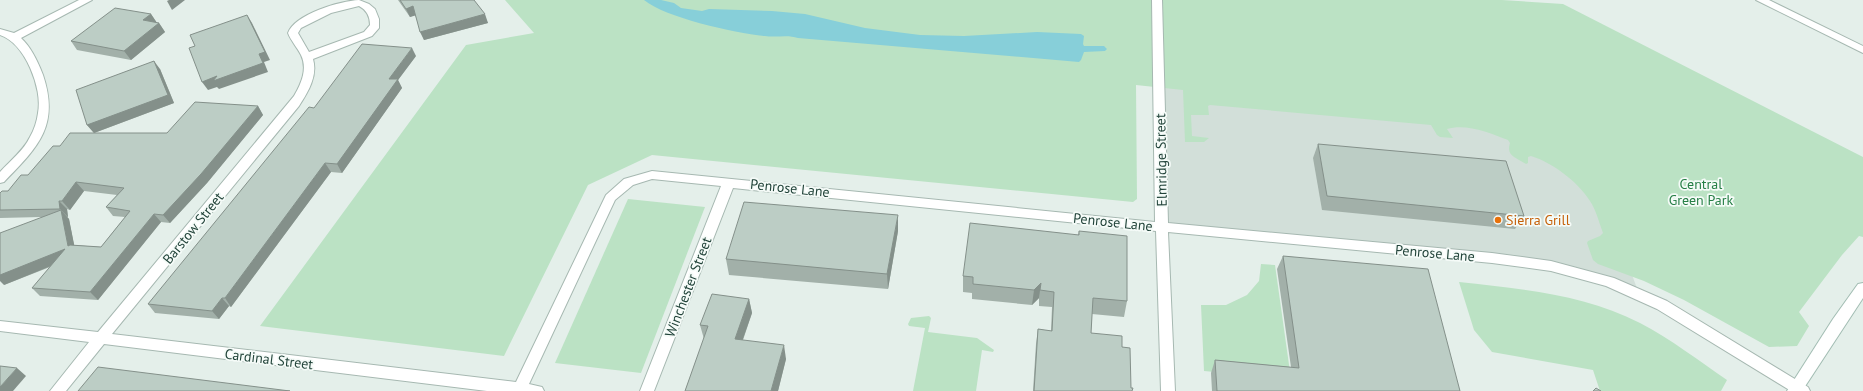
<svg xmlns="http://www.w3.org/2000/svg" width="1863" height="391" font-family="'PT Sans',sans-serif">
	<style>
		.built { fill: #d2dfd9 }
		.green { fill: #bbe2c4 }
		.water { fill: #87cfd9 }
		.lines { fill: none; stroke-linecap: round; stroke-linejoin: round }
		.street-casing { stroke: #a6b8b1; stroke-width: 2 }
		.secondary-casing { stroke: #a1bcb2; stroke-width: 2 }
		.street { fill: #fff; fill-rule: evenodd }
		.secondary { fill: #fff; fill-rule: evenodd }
		.wall { fill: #a2b0a9; fill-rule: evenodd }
		.shaded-wall { fill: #84908a }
		.building { fill: #bccdc5; stroke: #84908a }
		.food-dot { fill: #e8710a; stroke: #f5fbf8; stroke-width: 1.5 }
		.labels { text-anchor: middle; stroke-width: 3.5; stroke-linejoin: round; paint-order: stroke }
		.street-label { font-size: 14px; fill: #214339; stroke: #f5fbf8 }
		.park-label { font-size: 14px; fill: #267f46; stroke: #f5fbf8 }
		.food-label { font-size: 14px; fill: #c56008; stroke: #f5fbf8; text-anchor: start }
	</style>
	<rect width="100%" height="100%" fill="#e4efea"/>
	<!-- built -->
	<polygon class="built" points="1161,86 1494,117 1596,178 1638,291 1581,271 1167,224"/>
	<!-- green -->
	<g class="green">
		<path d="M505 0H1502L1563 4 1863 157V237L1859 236 1842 255 1799 312 1809 326 1797 346 1769 347 1684 300 1644 281 1598 264 1593 260 1587 243 1588 241 1600 236 1603 233C1599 222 1596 210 1590 201 1577 181 1553 163 1531 156L1528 157V163L1526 164C1515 157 1506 156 1510 143L1508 140C1490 133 1466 123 1447 129L1453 138 1440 137 1437 135 1431 125 1210 105 1208 106 1209 115H1191L1192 136 1209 138 1204 142H1185L1183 90 1136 85 1137 199 1133 202 652 155 588 185 504 356 260 326 466 45 534 33Z"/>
		<polygon points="628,199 705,207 641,373 555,363"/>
		<polygon points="1261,264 1275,265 1291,379 1204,371 1201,305 1226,305 1247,295 1259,281"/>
		<path d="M1459 282C1521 289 1584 294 1640 323 1671 339 1699 361 1727 380L1721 391H1600L1593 370 1492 352 1474 330Z"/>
		<polygon points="929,316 931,318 928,332 977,338 994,350 993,352 982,350 976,391 913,391 925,328 909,326 908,324 911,318"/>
	</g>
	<!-- water -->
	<path class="water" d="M644 0H661L674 3 681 8 702 11 709 9 772 11 805 14 865 28 920 35 964 36 1037 32 1081 34 1084 36 1083 44 1084 46H1104L1107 49 1105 51 1084 52 1081 60 1079 62 798 38C787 34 776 38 765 36 735 33 666 18 644 0Z"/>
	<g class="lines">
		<defs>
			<g id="street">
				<path d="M79 0H92L21 38C31 47 38 62 43 75 60 126 38 147 4 182L0 183V172C10 161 24 150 30 137 34 130 37 121 38 113 43 89 25 43 0 35V29L14 33Z"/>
				<path d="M359 0 369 4 375 9 379 19V28L372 36 313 59C318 76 308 92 299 106L112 334 516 382 606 195 624 179 652 171 1155 222 1152 0H1162L1168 223 1492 253 1551 261 1614 278 1667 301 1808 387 1810 391H1791L1657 309 1606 286 1551 271 1492 263 1168 232 1175 391H1161L1156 231 733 188 654 391H640L721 186 652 179 633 185 615 200 529 384 542 387 544 391H487L104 344 66 391H50L89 342 0 331V321L98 332 294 96C301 84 308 69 301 55 297 47 291 41 288 33 295 14 340 1 359 0ZM359 6C367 10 370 17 370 25L364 32 309 52 298 33 301 28 331 13Z"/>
				<polygon points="1756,0 1769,0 1863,46 1863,53"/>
			</g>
			<polygon id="secondary" points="1863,283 1863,298 1802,391 1787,391 1833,319 1858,284"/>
		</defs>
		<!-- street casing -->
		<use href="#street" class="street-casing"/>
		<!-- secondary casing -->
		<use href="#secondary" class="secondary-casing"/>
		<!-- street -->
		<use href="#street" class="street"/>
		<!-- secondary -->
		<use href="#secondary" class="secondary"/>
	</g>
	<!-- wall -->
	<g class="wall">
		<polygon points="398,0 474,0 488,23 424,40 415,15 410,17"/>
		<polygon points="151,14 157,23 159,23 165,32 131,60 77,50 71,41"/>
		<polygon points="416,56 398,80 402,88 342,173 331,172 231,307 229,306 219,319 155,313 148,304 314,108"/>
		<path d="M160 69 174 103 94 133H167L258 106 263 115 207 183 170 223 161 222 98 300 40 296 32 288 50 267 4 285 41 217 0 218V193L8 191 28 175 60 146 94 133 87 125ZM84 191 117 195 106 207 113 216 125 217 101 247 74 245 69 219 67 217H68L67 209 70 210Z"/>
		<polygon points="1318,144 1524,216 1515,229 1322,210 1313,158"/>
		<polygon points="898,231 888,289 729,275 726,259"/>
		<polygon points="1079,231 1127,301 1124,317 1092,314 1091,333 1122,347 1131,388 1132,391 1033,391 1036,344 1038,329 1051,331 1052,307 1039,306 1039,298 1032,305 972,299 972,293 963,292 963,276 1078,235"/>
		<polygon points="1283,256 1460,391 1212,391 1211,373 1215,360 1291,367 1277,269"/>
		<polygon points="749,299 752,313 743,340 786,359 778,391 685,391 704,339 700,325"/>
	</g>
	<!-- shaded-wall -->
	<g class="shaded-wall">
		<polygon points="169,0 185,0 172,10 167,1"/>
		<polygon points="413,6 417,15 410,17 406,9"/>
		<polygon points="151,14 157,23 143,20"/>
		<polygon points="485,14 488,23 424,40 420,32"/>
		<polygon points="247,15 252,23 270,60 264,62 268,72 219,89 217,87 208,90 202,82 259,54"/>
		<polygon points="159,23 165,32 131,60 124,51"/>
		<polygon points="412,48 416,56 398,80 402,88 342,173 337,164 389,79"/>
		<polygon points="154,61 160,69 174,103 94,133 87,125"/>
		<polygon points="258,106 263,115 207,183 170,223 163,215"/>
		<polygon points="325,163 331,172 231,307 225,298"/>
		<polygon points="76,182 84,191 70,210 62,201"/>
		<polygon points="59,201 67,209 68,217 60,209"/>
		<polygon points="61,210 69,219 76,254 68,246"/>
		<polygon points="154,214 161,222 98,300 90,292"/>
		<polygon points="898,215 898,231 888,289 887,274"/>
		<polygon points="65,249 73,257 4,285 0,281 0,274"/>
		<polygon points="1041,283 1039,298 1032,305 1034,290"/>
		<polygon points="222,298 229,306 219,319 212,311"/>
		<polygon points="749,299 752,313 738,353 735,339"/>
		<polygon points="784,345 786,359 778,391 771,391"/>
		<polygon points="17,368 26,376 13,391 0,391 0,387"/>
	</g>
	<!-- building -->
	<g class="building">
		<polygon points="400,0 474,0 485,14 420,32 413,6 406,9"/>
		<polygon points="115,8 151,14 143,20 159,23 124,51 71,41"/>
		<polygon points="247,15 265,52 259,54 263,63 213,81 217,76 202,82 189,48 195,46 190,35"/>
		<polygon points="362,44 412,48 389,79 398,79 337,164 325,163 225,298 222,298 212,311 148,304 309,107 314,108"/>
		<polygon points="154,61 168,95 87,125 76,90"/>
		<polygon points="195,102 258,106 201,174 163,215 154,214 90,292 32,288 65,249 0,275 0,233 61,210 68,246 70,245 101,247 130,211 106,207 124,188 76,182 62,201 59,201 60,209 0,210 0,193 2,191 8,191 21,175 28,175 53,146 60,146 70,133 167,133"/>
		<polygon points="1318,144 1506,161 1524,216 1327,196"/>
		<polygon points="744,202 898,215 887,274 726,259"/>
		<polygon points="970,223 1079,235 1079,231 1127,236 1127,301 1093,298 1091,333 1122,336 1122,347 1130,348 1131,388 1133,388 1132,391 1034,391 1038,329 1052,331 1054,292 1040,290 1041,283 1034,290 973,284 973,277 963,276"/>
		<polygon points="1283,256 1428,269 1460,391 1217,391 1215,360 1299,368"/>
		<polygon points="712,294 749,299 735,339 784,345 771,391 685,391 708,326 700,325"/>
		<polygon points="0,366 17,368 0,387"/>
		<polygon points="98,367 290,391 78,391"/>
		<polygon points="1596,388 1601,391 1593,391"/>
	</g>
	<!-- markers -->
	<circle class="food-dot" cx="1498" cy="220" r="4"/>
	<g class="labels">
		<!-- street labels -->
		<g class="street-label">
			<text transform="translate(1161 160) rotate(-91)" y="5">Elmridge Street</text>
			<text transform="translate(790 188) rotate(6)" y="5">Penrose Lane</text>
			<text transform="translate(1113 222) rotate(6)" y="5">Penrose Lane</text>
			<text transform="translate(193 228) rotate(-51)" y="5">Barstow Street</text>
			<text transform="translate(1435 253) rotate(5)" y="5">Penrose Lane</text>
			<text transform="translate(688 287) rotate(-69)" y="5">Winchester Street</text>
			<text transform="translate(269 359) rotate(7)" y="5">Cardinal Street</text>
		</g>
		<!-- park labels -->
		<g class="park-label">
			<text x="1701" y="189">Central<tspan x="1701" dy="16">Green Park</tspan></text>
		</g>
		<!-- food labels -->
		<g class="food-label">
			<text x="1506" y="225">Sierra Grill</text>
		</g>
	</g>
</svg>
